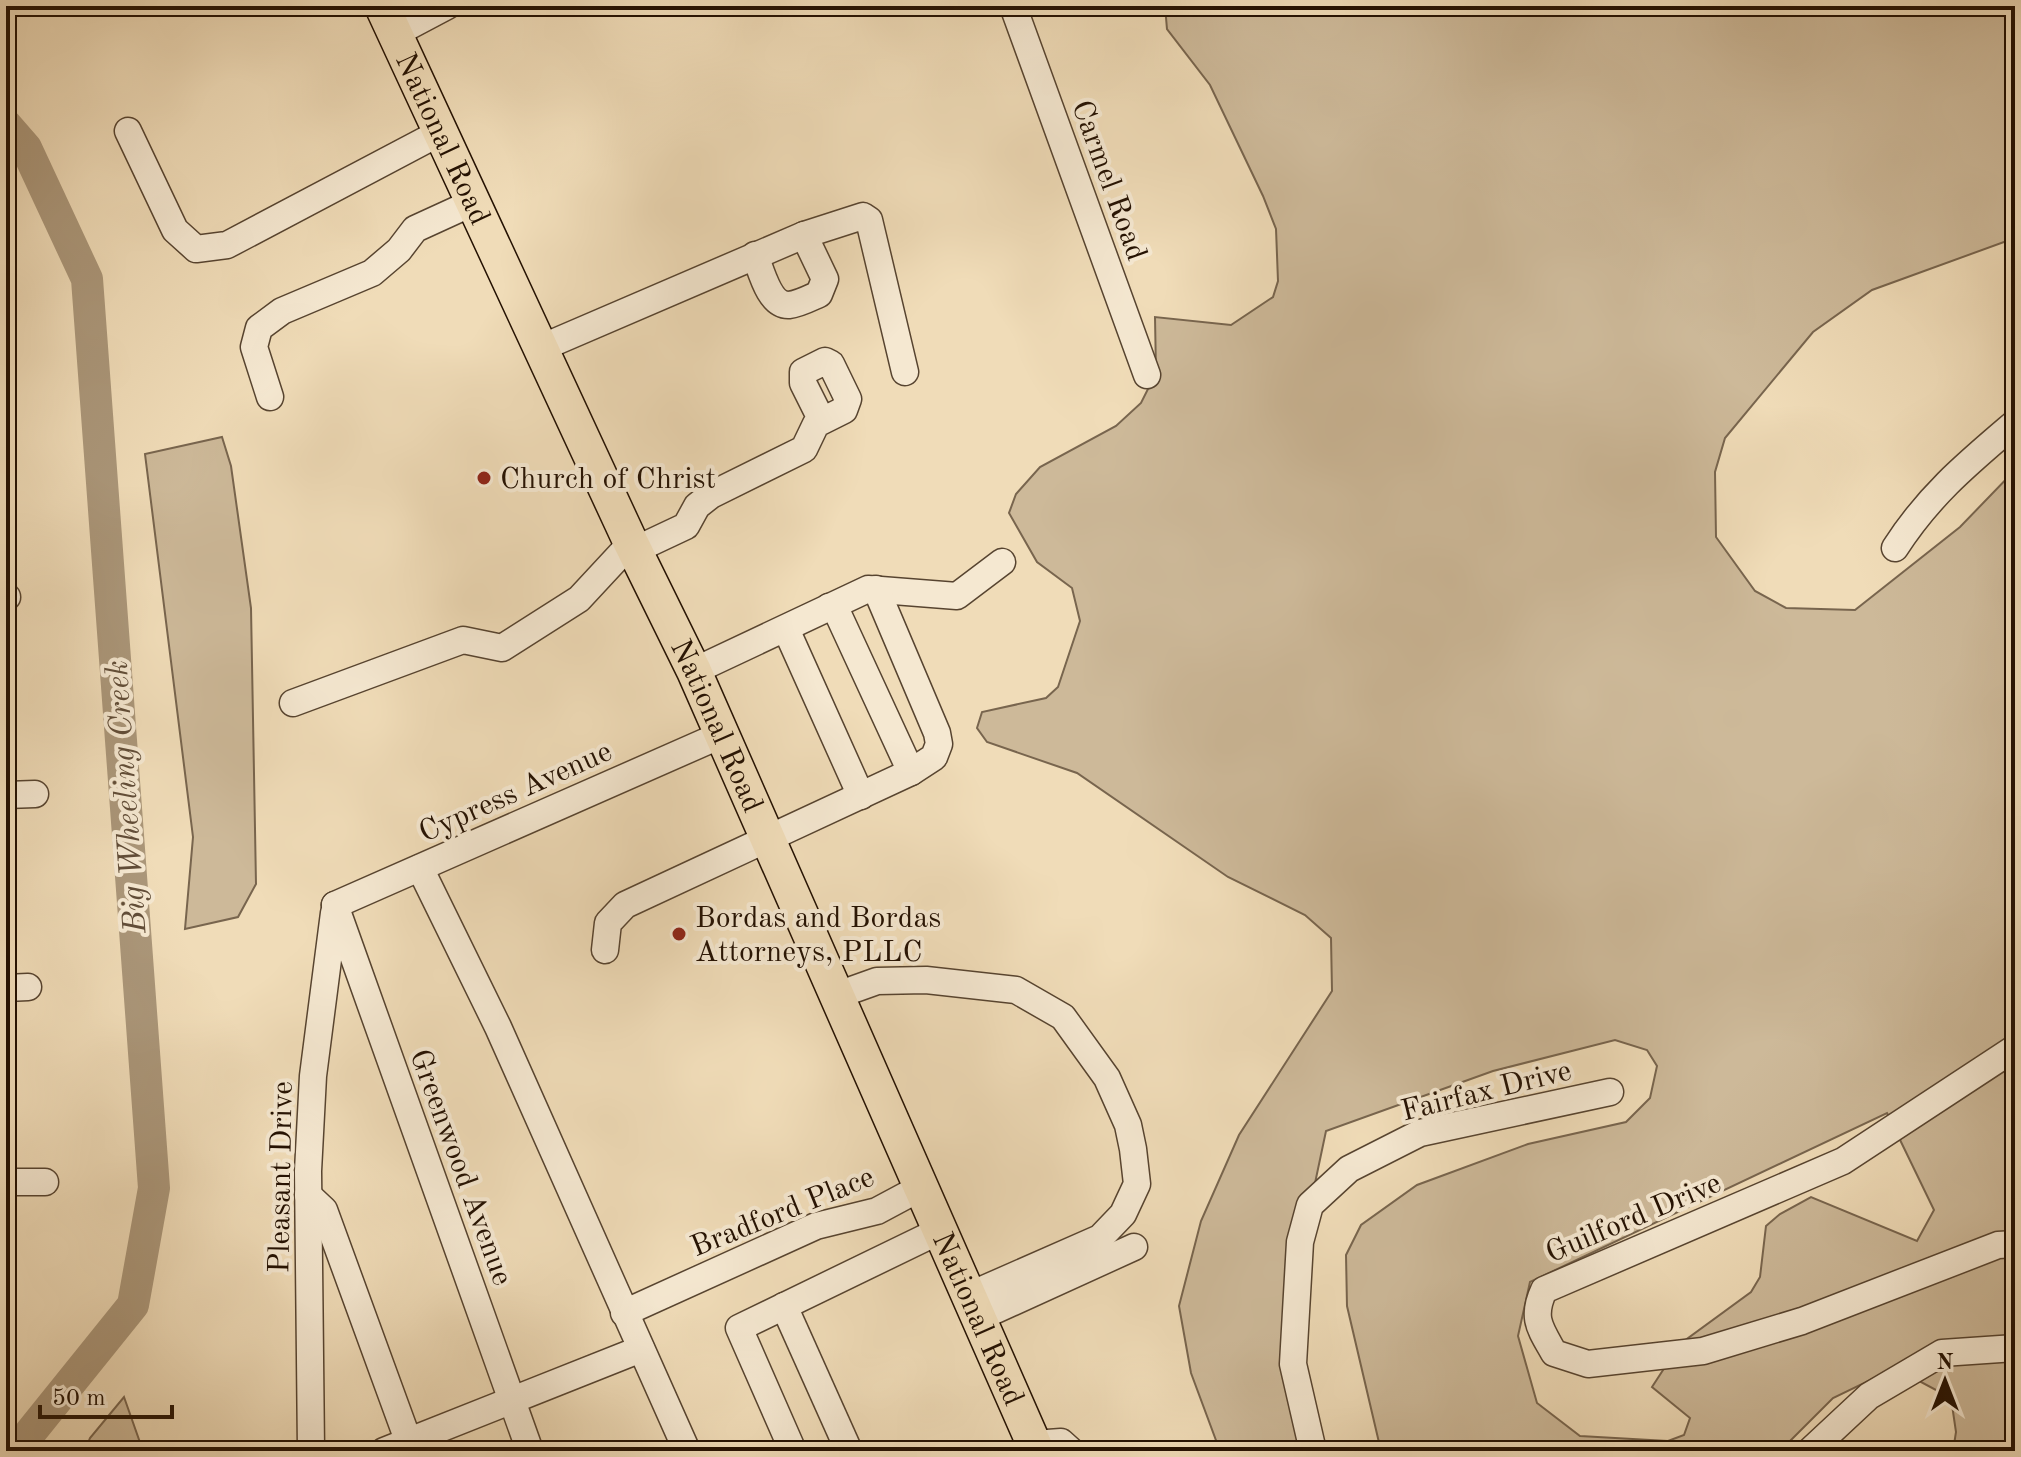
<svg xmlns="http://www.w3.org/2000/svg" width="2021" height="1457" font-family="'Old Standard TT',serif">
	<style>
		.green { fill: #cdb999; stroke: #78654e; stroke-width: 2; fill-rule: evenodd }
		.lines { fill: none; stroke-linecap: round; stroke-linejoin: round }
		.river { stroke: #ab977a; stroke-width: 32 }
		.minor-casing { stroke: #574430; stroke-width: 29 }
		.major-casing { stroke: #241102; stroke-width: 37 }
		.minor { stroke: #f5e8d1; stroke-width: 26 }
		.major { stroke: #f0dcb8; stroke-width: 34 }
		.poi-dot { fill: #8f2418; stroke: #f5e8d1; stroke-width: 3 }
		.labels { text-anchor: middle; stroke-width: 8; stroke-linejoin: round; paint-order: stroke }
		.street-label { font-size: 30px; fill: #241102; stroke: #f5e8d1 }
		.poi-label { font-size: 30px; fill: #241102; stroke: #f5e8d1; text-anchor: start }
		.water-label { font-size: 32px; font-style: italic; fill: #614d38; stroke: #f5e8d1 }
	</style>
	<rect width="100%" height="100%" fill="#f0dcb8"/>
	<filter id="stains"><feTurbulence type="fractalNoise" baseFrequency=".0025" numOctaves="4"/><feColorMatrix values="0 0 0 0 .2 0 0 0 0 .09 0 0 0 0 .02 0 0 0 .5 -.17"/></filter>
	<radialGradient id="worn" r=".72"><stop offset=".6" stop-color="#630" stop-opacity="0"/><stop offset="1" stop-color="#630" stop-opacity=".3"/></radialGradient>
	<!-- green -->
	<g class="green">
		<path d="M1165 6H2010L2015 15V238L1872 290 1813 332 1725 438 1715 472 1716 537 1755 591 1786 608 1855 610 1960 527 2015 470V1451H1953L1956 1432 1951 1398 1895 1368 1833 1398 1780 1451H1381L1347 1306 1346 1255 1361 1225 1417 1185 1528 1144 1626 1122 1650 1098 1657 1066 1647 1050 1615 1040 1493 1071 1326 1131 1292 1292 1301 1451H1220L1191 1373 1179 1306 1201 1221 1239 1135 1332 991 1331 938 1305 915 1228 877 1077 773 987 742 977 728 982 712 1046 698 1058 687 1080 621 1072 588 1037 562 1009 513 1016 494 1040 467 1116 426 1141 403 1156 373 1155 317 1231 325 1273 297 1278 281 1276 229 1263 196 1210 85 1167 29ZM1887 1113 1934 1210 1917 1241 1811 1197 1780 1214 1766 1226 1760 1277 1751 1292 1680 1344 1652 1387 1690 1418 1684 1435 1668 1441 1580 1436 1537 1403 1518 1336 1530 1282Z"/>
		<polygon points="222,437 231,466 251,608 256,884 238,917 185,929 193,837 145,454"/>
		<polygon points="124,1397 143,1451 85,1451 90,1438"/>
	</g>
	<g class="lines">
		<!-- river -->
		<polyline class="river" points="6,125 26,148 87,279 154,1188 133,1305 30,1433 24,1451"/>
		<defs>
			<g id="minor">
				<polyline points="1013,6 1147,375"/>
				<polyline points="396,33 447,6"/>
				<polyline points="128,131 175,230 196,249 227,245 441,132"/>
				<path d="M755 255C761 270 769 306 789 305 799 304 810 298 819 294L825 279 804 235"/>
				<polyline points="541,348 804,235 863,216 869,220 905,372"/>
				<polyline points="270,397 254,347 259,328 282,311 372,273 399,250 415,229 474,202"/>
				<path d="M1895 548C1929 495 1968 463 2015 423"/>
				<polyline points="635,550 686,526 697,506 711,495 804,449 816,424 844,410 848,399 831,364 825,361 803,372 803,383 822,421"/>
				<polyline points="6,597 7,597"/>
				<polyline points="829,607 838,614 911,772"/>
				<polyline points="786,629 861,796"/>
				<polyline points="694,671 868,589 957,596 1002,562"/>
				<polyline points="293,703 463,640 502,648 579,599 631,543"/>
				<polyline points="6,795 35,794"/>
				<polyline points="420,868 498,1027 687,1451"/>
				<polyline points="335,905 530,1451"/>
				<polyline points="335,905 721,735"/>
				<polyline points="605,950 608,923 625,905 911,772 934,757 939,744 937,733 876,589"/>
				<polyline points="6,988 28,987"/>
				<polyline points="835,996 877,981 926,980 1016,990 1063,1017 1107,1078 1128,1125 1133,1149 1137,1184 1123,1214 1100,1238 968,1296"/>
				<path d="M2015 1048 1843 1161 1544 1290C1531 1318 1540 1328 1554 1353L1588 1364 1703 1351 1802 1321 1998 1245 2015 1244"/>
				<polyline points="6,1182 45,1182"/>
				<polyline points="308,1195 324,1210 412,1451"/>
				<polyline points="784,1306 849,1451"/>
				<polyline points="624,1313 816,1226 877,1211 920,1188"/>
				<polyline points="978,1318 1134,1247"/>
				<polyline points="1034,1444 1061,1442 1071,1451"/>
				<polyline points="311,1451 308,1171 313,1076 334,913"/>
				<polyline points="384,1451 641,1349"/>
				<polyline points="793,1451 739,1328 939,1231"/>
				<polyline points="1313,1451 1293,1364 1300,1242 1310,1205 1349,1169 1420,1133 1610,1092"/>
				<polyline points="1810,1451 1869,1396 1942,1353 2015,1348"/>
			</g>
			<g id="major">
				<path id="s1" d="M382 6 631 543 694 671 1037 1451"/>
			</g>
		</defs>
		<!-- minor casing -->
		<use href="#minor" class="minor-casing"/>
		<!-- major casing -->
		<use href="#major" class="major-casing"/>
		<!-- minor -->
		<use href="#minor" class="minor"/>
		<!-- major -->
		<use href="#major" class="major"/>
	</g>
	<!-- markers -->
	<g class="poi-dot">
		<circle cx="484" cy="478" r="8"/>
		<circle cx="679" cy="934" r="8"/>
	</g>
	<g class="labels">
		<!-- street labels -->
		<g class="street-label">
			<text dy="10" stroke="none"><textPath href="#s1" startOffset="146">National Road</textPath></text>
			<text transform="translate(1110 180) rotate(70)" y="10">Carmel Road</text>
			<text dy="10" stroke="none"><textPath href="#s1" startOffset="794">National Road</textPath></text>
			<text transform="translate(515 791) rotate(-24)" y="10">Cypress Avenue</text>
			<text transform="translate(1486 1090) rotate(-14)" y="10">Fairfax Drive</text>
			<text transform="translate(462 1167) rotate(70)" y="10">Greenwood Avenue</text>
			<text transform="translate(280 1177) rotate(-89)" y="10">Pleasant Drive</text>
			<text transform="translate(782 1211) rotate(-22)" y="10">Bradford Place</text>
			<text transform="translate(1633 1217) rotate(-23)" y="10">Guilford Drive</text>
			<text dy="10" stroke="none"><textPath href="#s1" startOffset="1442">National Road</textPath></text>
		</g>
		<!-- poi labels -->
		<g class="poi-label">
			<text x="500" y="488">Church of Christ</text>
			<text x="695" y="927">Bordas and Bordas<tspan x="695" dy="34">Attorneys, PLLC</tspan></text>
		</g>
		<!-- water labels -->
		<g class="water-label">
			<text transform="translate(125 797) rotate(-94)" y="11">Big Wheeling Creek</text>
		</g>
	</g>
	<!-- margin -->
	<rect width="2021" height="1457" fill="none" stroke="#f0dcb8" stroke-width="32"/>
	<rect x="8" y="8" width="2005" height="1441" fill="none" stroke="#241102" stroke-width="4"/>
	<rect x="16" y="16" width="1989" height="1425" fill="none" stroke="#241102" stroke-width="2"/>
	<!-- north arrow -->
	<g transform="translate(1945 1381)" stroke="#f5e8d1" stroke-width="6" paint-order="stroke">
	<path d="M0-6L14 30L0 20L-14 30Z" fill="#241102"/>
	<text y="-12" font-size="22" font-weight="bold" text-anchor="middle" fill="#241102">N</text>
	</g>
	<!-- scale -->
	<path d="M40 1405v12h132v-12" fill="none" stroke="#241102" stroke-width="4"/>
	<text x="52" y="1405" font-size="24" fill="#241102" stroke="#f5e8d1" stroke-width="6" paint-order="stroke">50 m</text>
	<rect width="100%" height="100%" filter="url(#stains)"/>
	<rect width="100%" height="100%" fill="url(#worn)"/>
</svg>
